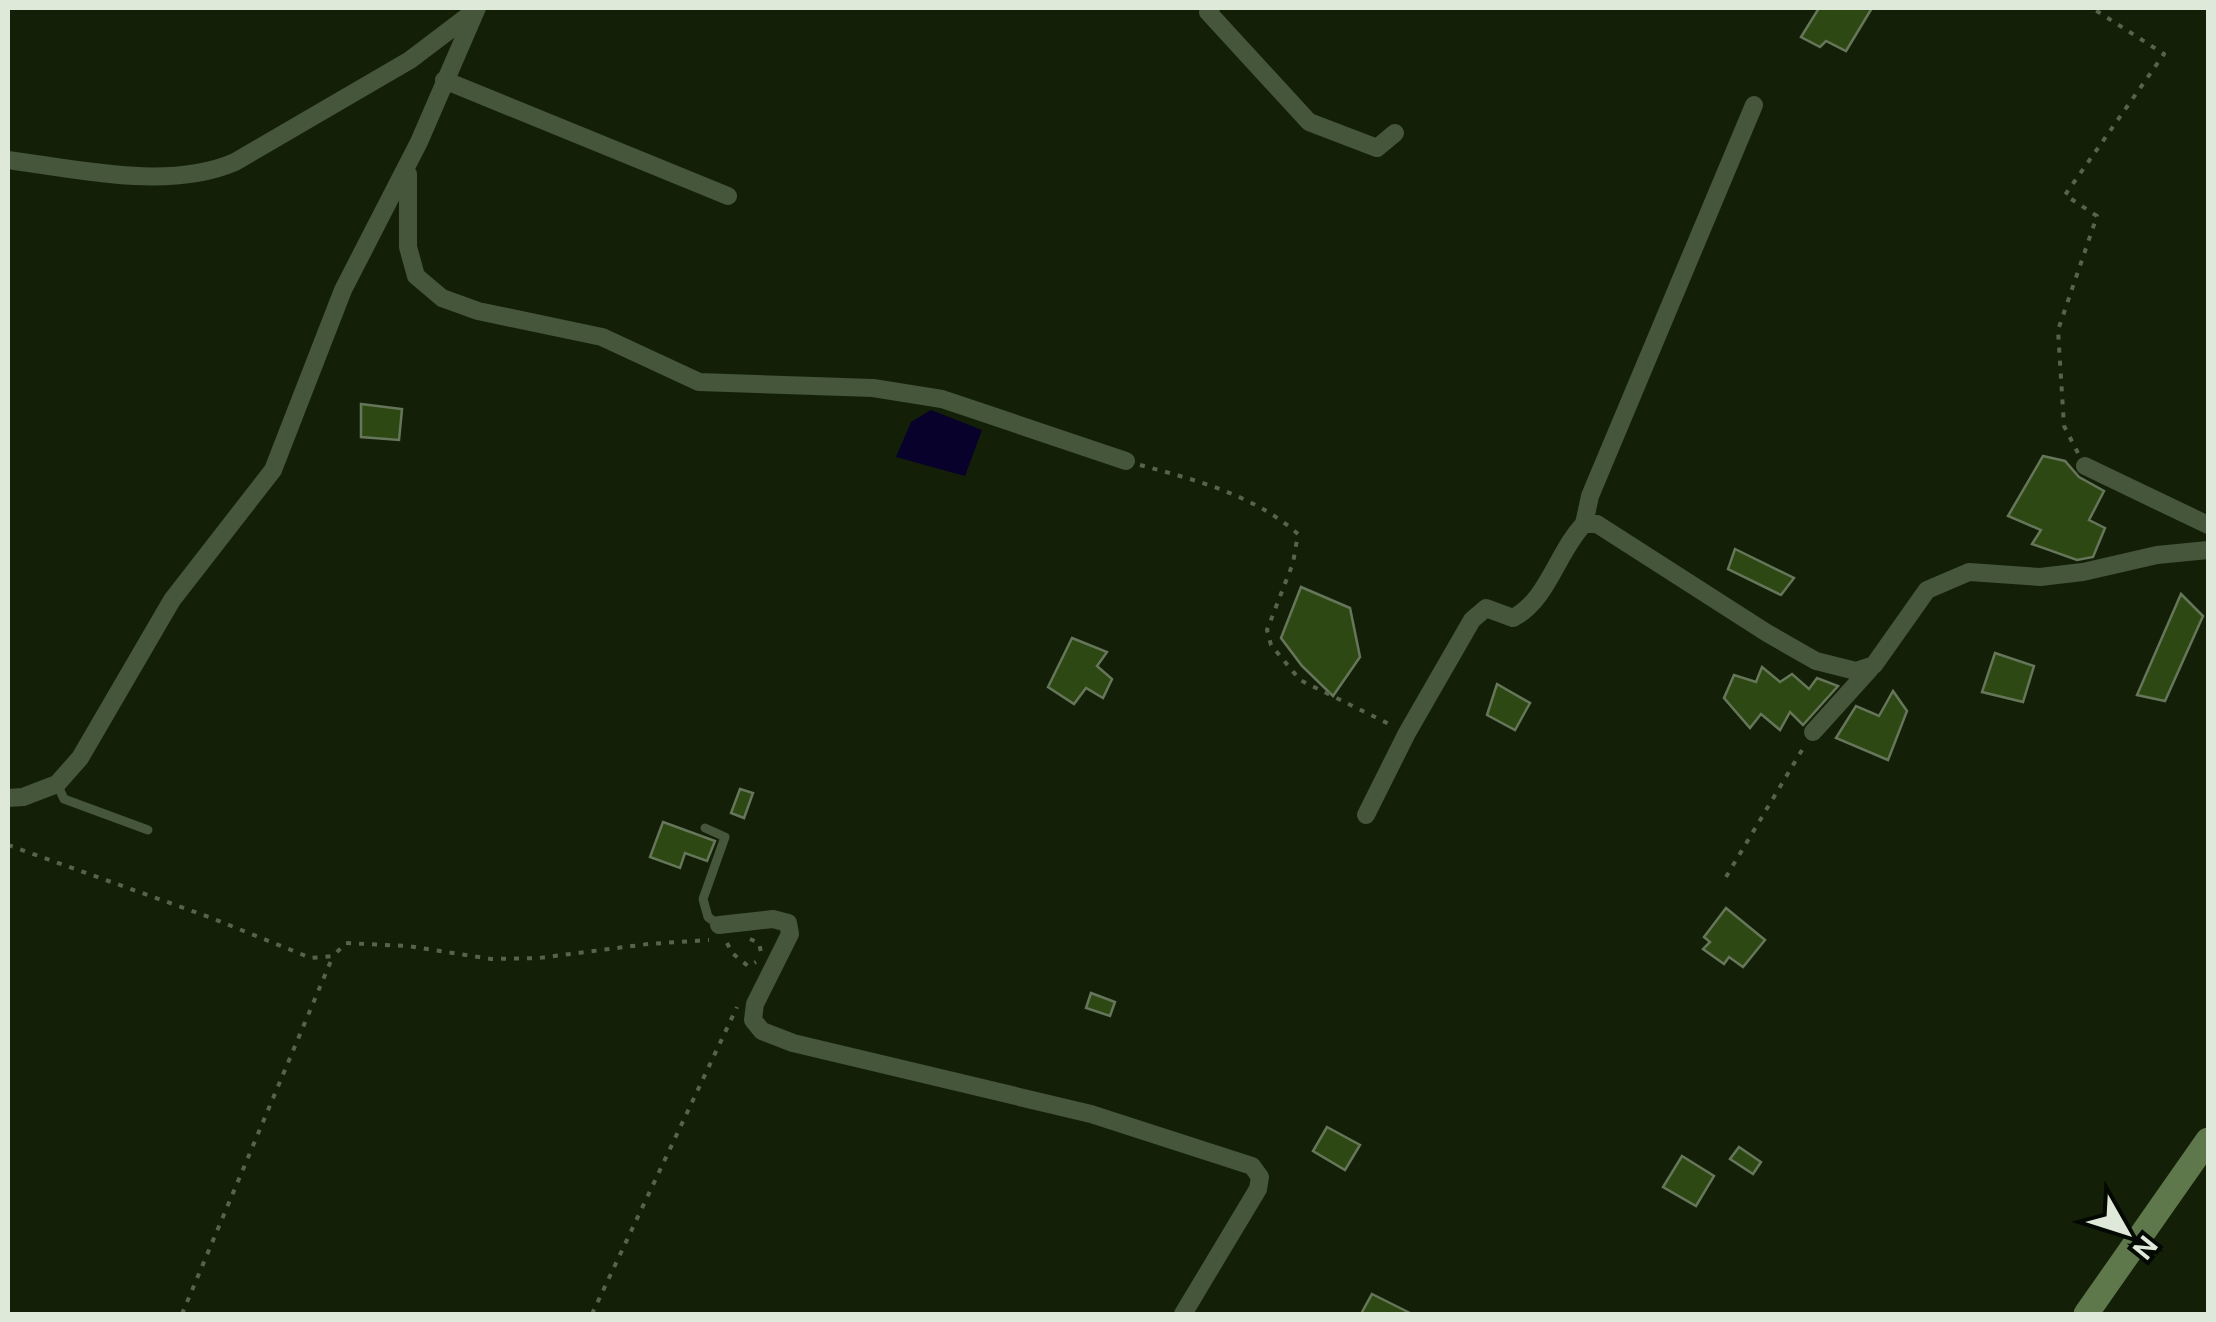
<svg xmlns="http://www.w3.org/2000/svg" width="2216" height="1322" font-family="'DM Sans',sans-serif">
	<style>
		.water { fill: #08012c }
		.building { fill: #2d4813; stroke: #66765a; stroke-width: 2.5 }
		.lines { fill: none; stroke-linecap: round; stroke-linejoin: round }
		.path { stroke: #57634d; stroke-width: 4; stroke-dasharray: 5 8; stroke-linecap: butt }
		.lane { stroke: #46563a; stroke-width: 9 }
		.street { stroke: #46563a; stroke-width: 18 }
		.secondary { stroke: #5e774b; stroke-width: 25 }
	</style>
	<rect width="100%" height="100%" fill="#132007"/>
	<!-- water -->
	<polygon class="water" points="931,410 982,430 965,476 896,457 911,422"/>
	<!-- building -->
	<g class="building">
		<polygon points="1819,8 1872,8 1846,51 1826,41 1820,47 1801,37"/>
		<polygon points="361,404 402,409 399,440 361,437"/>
		<polygon points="2043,456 2065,461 2079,477 2104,491 2089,520 2105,528 2093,557 2077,560 2032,544 2041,530 2008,516"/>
		<polygon points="1735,549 1794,578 1781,595 1728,569"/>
		<polygon points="1301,587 1350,608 1360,657 1333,696 1302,666 1281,638"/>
		<polygon points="2181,594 2203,616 2165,701 2137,695"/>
		<polygon points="1072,638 1107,652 1097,666 1112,679 1103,698 1086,688 1074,704 1048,687"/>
		<polygon points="1995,653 2034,666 2023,702 1982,692"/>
		<polygon points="1762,667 1780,682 1792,674 1809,689 1817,678 1838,686 1803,725 1790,712 1780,730 1761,714 1750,728 1724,698 1734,675 1756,682"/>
		<polygon points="1497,684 1530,703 1515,730 1487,715"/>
		<polygon points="1893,691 1907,711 1888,760 1836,738 1856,706 1879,716"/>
		<polygon points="740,789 753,793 744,818 731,813"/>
		<polygon points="663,822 715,841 707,861 685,853 680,868 650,857"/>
		<polygon points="1726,908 1765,940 1743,967 1729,957 1724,964 1703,949 1710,942 1704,937"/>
		<polygon points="1091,993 1115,1002 1110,1016 1086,1008"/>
		<polygon points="1327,1127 1360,1145 1345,1170 1313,1151"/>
		<polygon points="1739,1147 1761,1162 1753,1174 1730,1159"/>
		<polygon points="1682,1156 1714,1176 1696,1206 1663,1187"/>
		<polygon points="1372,1294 1412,1314 1361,1314"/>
	</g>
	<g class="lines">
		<!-- path -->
		<g class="path">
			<polyline points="2078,453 2064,426 2058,330 2097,216 2065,195 2164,54 2092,8"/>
			<path d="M1140 465C1196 480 1254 495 1298 534L1293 563 1267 630 1271 645 1300 680 1393 726"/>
			<polyline points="8,845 209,917 311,958 333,956 346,943 408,946 491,959 539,958 648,944 709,940"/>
			<polyline points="1726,877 1805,745"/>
			<polyline points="750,939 759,943 761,952"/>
			<polyline points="727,943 732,953 748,966 756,962"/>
			<polyline points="182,1314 333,956"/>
			<polyline points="592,1314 737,1007"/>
		</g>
		<!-- lane -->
		<g class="lane">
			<polyline points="57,784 64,799 148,830"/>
			<polyline points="705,828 725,837 703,899 708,917 719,925"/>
		</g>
		<!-- street -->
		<g class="street">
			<polyline points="1211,8 1208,12 1309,122 1377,148 1395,133"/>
			<polyline points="444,80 728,196"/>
			<path d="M8 160C78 169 168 191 235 162L410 60 472 13"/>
			<polyline points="408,174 408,247 416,276 442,298 478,311 602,337 699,382 873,388 942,399 1126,461"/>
			<polyline points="2085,466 2208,525"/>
			<polyline points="1584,524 1590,496 1754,105"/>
			<polyline points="1813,732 1870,669"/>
			<polyline points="8,798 23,797 57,784 80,758 172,600 273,470 343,290 419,142 477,8"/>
			<path d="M1366 815 1407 733 1472 620 1486 608 1513 618C1548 600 1557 552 1584 524H1597L1767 633 1816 661 1856 671 1874 665 1927 590 1969 572 2040 577 2083 572 2157 555 2208 550"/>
			<polyline points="719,925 773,919 788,923 790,934 755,1004 753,1020 762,1031 793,1043 1091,1114 1252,1166 1260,1177 1258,1189 1183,1314"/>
		</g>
		<!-- secondary -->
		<polyline class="secondary" points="2086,1314 2208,1140"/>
	</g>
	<!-- border -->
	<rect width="2216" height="1322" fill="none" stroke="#dfe9d9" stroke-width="20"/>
	<!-- north arrow -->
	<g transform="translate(2126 1232) rotate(129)" stroke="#040802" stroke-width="8" paint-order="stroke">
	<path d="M0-8L18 38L0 25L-18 38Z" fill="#dfe9d9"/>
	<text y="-15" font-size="28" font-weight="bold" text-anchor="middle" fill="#dfe9d9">N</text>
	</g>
</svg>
